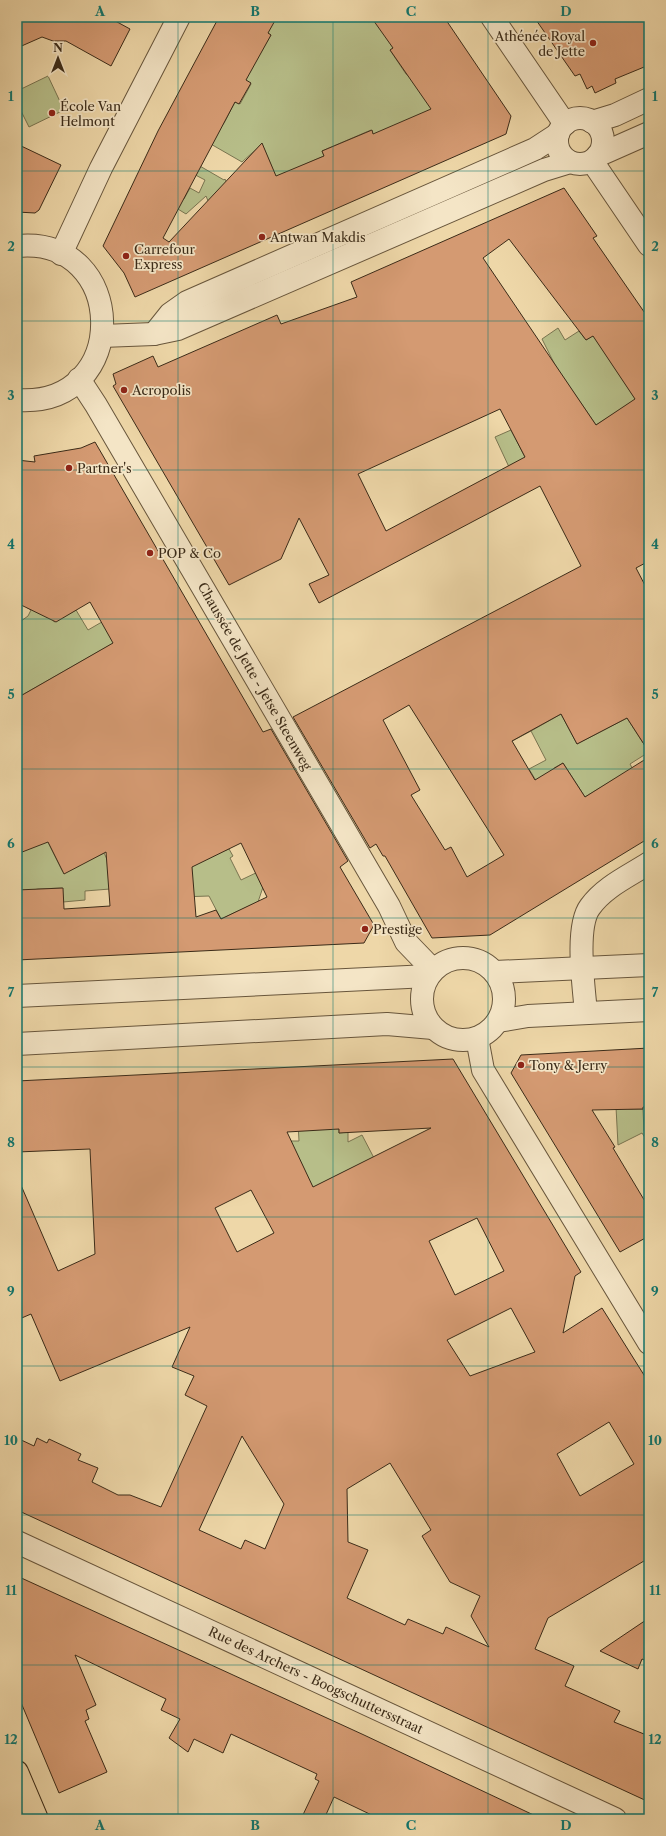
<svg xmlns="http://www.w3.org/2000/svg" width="666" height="1836" font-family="'Libre Caslon Text',serif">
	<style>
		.green { fill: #b7be89; stroke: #797450 }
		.building { fill: #d49a72; stroke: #3b2b18; fill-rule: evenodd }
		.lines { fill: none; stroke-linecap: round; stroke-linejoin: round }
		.minor-casing { stroke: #68563c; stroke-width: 24 }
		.major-casing { stroke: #3b2b18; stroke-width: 24 }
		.minor { stroke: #f4e5c6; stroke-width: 22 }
		.major { stroke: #eed7a8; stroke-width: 22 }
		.grid { fill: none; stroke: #0f766e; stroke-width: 1; stroke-opacity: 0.55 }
		.poi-dot { fill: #8f2418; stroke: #f4e5c6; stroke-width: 1.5 }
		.labels { text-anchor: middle; stroke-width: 3.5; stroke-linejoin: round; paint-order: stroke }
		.poi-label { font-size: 13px; fill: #3b2b18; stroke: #f4e5c6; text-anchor: start }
		.street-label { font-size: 13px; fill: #3b2b18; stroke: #f4e5c6 }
		.neatline { fill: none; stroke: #0f766e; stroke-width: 1.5 }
		.grid-label { font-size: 13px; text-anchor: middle; font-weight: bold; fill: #0f766e }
	</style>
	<rect width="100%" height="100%" fill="#eed7a8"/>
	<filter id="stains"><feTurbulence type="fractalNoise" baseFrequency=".005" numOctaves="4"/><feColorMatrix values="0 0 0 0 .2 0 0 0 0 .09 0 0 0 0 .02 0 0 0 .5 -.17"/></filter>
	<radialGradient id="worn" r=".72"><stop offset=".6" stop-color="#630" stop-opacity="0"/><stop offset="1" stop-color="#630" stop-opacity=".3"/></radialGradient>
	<!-- green -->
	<g class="green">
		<polygon points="277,17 371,17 399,44 390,50 406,74 456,112 374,135 371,130 322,151 324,156 276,177 262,144 242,162 209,143 224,123 235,102 240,104 251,84 234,74 250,70 271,35 263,30"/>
		<polygon points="48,76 64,110 29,127 17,103 17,91"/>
		<polygon points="186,158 224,180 225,179 232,195 216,220 206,196 186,214 173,206 179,196 184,199 190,188 199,193 205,180 182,168"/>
		<polygon points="558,328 565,340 579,331 586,340 597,333 636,400 596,425 556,367 542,339"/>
		<polygon points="511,430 526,459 509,467 495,437"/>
		<polygon points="53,595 54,622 76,610 88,630 107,619 119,640 17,698 17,624 28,616 31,610 26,607"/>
		<polygon points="516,706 531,731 561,714 577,744 627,718 649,752 630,764 637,777 613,780 585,797 563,763 554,768 567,832 529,769 546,760 531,731 501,747"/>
		<polygon points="17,821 48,842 63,872 104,853 120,886 229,849 233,856 230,858 241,880 260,871 265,881 258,902 221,919 209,896 179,897 110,889 85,891 85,900 63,902 62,888 38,889 19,893 18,887 17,887"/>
		<polygon points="616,1107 629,1109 643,1109 644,1131 649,1129 649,1144 642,1133 618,1145"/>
		<polygon points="298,1123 339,1129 339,1133 348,1132 348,1142 362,1135 374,1158 313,1188 290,1141 299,1141"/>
	</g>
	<!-- building -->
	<g class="building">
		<polygon points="17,17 108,17 130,29 111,66 66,41 53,41 42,37 17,48"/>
		<polygon points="219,17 277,17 268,33 271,35 246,80 251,83 239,104 235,102 163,238 169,242 262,143 276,176 324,156 322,151 372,130 373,134 431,109 390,50 393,48 371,17 444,17 511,116 506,134 135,297 124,273 103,246 158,131"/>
		<polygon points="534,17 649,17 649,65 615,79 616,83 595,93 592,86 587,89 580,74 575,76"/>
		<polygon points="17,144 61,165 39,210 35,213 17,212"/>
		<path d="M564 188 597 236 593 238 649 319V561L636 568 649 593V752L627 718 577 744 561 714 512 741 535 780 563 763 585 797 649 757V838L490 935 432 938 385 856H383L376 844 370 848 293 717 581 566 540 486 319 603 309 584 329 575 299 518 281 559 229 585 113 386 116 384 113 374 153 356 158 367 277 315 281 324 357 297 351 282ZM509 239 586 340 593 336 635 399 596 425 483 258ZM500 409 525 457 386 531 358 474ZM409 705 504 855 467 877 451 847 445 850 411 795 420 790 383 720Z"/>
		<path d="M95 442 263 732 271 729 348 861 340 867 374 925 364 943 17 960V890L63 888 64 909 110 906 106 852 64 874 48 842 17 854V698L113 643 90 602 56 622 17 603V460L35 462 34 456 81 448ZM241 843 267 897 221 919 216 910 196 917 192 867Z"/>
		<polygon points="649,1048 649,1107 643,1107 643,1109 592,1110 615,1147 613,1148 649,1208 649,1236 620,1252 511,1073 521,1055"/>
		<path d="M453 1059 581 1272 575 1276 563 1333 602 1308 649 1383V1558L548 1618 535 1649 574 1666 565 1686 620 1711 614 1722 649 1736V1802L17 1510V1438L34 1446 37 1438 47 1443 49 1439 81 1454 78 1460 98 1468 92 1482 118 1495H130L161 1507 207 1406 185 1395 194 1376 172 1367 190 1327 60 1381 31 1314 17 1320V1176L58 1271 95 1254 90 1149 17 1152V1081ZM431 1128 313 1187 287 1132 339 1129V1133ZM251 1190 274 1233 237 1252 215 1208ZM477 1218 504 1271 455 1295 429 1241ZM511 1308 535 1352 470 1376 447 1340ZM609 1422 634 1464 580 1496 557 1454ZM242 1436 284 1504 265 1549 245 1540 241 1549 199 1530ZM390 1463 431 1530 422 1536 450 1582 480 1596 471 1616 489 1647 446 1627 443 1634 408 1619 405 1625 347 1598 368 1550 348 1542 347 1489Z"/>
		<polygon points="17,1576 364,1735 542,1819 380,1819 334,1797 324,1819 301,1819 319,1781 315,1779 317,1774 231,1734 223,1753 194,1739 188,1752 169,1738 180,1719 161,1710 166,1699 75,1655 96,1705 86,1710 89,1719 85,1721 107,1772 59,1793 17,1693"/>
		<polygon points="649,1618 649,1662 642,1659 638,1669 600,1651"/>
	</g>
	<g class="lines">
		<defs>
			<g id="minor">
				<polyline points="492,17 565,124"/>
				<circle cx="580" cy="141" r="23"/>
				<polyline points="592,122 615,115 649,99"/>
				<polyline points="597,156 649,133"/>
				<polyline points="592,161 649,245"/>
				<path d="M17 246C128 235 133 408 17 400"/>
				<polyline points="61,254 101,168 179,17"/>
				<polyline points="154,334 170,314 187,302 535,149 558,134"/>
				<polyline points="102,336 154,334 178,329 544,170 570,162"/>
				<polyline points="79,379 96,405 389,906 406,942 433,970"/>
				<circle cx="463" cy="999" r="41"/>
				<polyline points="495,972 649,965"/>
				<polyline points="17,996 428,976"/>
				<path d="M586 1013C584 988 575 927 590 907 604 887 629 876 649 863"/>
				<polyline points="498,1021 528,1016 649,1010"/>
				<polyline points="477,1038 483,1070 649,1343"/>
				<polyline points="17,1044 387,1024 433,1028"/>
				<polyline points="17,1542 615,1819"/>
			</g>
			<polyline id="major" points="17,1772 37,1819"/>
		</defs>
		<!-- minor casing -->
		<use href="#minor" class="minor-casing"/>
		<!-- major casing -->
		<use href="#major" class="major-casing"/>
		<!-- minor -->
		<use href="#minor" class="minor"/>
		<!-- major -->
		<use href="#major" class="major"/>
	</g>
	<!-- grid -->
	<path class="grid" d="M178 17V1819M333 17V1819M488 17V1819M17 171H649M17 321H649M17 470H649M17 619H649M17 769H649M17 918H649M17 1067H649M17 1217H649M17 1366H649M17 1515H649M17 1665H649"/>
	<!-- markers -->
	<g class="poi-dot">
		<circle cx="593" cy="43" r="4"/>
		<circle cx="52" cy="113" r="4"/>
		<circle cx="262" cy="237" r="4"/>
		<circle cx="126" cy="256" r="4"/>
		<circle cx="124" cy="390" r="4"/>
		<circle cx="69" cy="468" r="4"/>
		<circle cx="150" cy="553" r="4"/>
		<circle cx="365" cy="929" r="4"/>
		<circle cx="521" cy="1065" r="4"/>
	</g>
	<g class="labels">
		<!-- poi labels -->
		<g class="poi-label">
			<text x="585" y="41" text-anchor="end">Athénée Royal<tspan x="585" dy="15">de Jette</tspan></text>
			<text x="60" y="111">École Van<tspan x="60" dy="15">Helmont</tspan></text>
			<text x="270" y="242">Antwan Makdis</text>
			<text x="134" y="254">Carrefour<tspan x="134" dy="15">Express</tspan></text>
			<text x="132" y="395">Acropolis</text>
			<text x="77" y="473">Partner's</text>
			<text x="158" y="558">POP &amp; Co</text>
			<text x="373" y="934">Prestige</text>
			<text x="529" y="1070">Tony &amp; Jerry</text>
		</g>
		<!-- street labels -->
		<g class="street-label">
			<text transform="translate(255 676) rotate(60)" y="5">Chaussée de Jette - Jetse Steenweg</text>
			<text transform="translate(316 1680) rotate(25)" y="5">Rue des Archers - Boogschuttersstraat</text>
		</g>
	</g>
	<!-- margin -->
	<rect width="666" height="1836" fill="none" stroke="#eed7a8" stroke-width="44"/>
	<!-- north arrow -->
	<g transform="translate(58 58)" stroke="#f4e5c6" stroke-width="3" paint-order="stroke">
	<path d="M0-3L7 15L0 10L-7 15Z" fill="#3b2b18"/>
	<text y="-6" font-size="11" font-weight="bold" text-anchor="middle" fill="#3b2b18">N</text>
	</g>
	<rect x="22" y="22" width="622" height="1792" class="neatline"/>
	<g class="grid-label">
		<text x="100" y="16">A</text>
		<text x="255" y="16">B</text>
		<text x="411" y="16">C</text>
		<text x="566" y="16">D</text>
		<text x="11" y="101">1</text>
		<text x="655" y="101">1</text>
		<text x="11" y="251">2</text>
		<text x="655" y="251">2</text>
		<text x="11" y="400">3</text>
		<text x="655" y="400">3</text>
		<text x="11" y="549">4</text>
		<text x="655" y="549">4</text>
		<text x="11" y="699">5</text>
		<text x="655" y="699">5</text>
		<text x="11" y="848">6</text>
		<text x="655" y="848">6</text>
		<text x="11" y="997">7</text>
		<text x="655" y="997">7</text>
		<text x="11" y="1147">8</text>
		<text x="655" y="1147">8</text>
		<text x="11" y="1296">9</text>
		<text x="655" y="1296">9</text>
		<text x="11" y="1445">10</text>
		<text x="655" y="1445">10</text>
		<text x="11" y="1595">11</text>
		<text x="655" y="1595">11</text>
		<text x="11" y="1744">12</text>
		<text x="655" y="1744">12</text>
		<text x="100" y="1830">A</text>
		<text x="255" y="1830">B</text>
		<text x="411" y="1830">C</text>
		<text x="566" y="1830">D</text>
	</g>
	<rect width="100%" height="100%" filter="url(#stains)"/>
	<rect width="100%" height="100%" fill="url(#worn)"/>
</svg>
